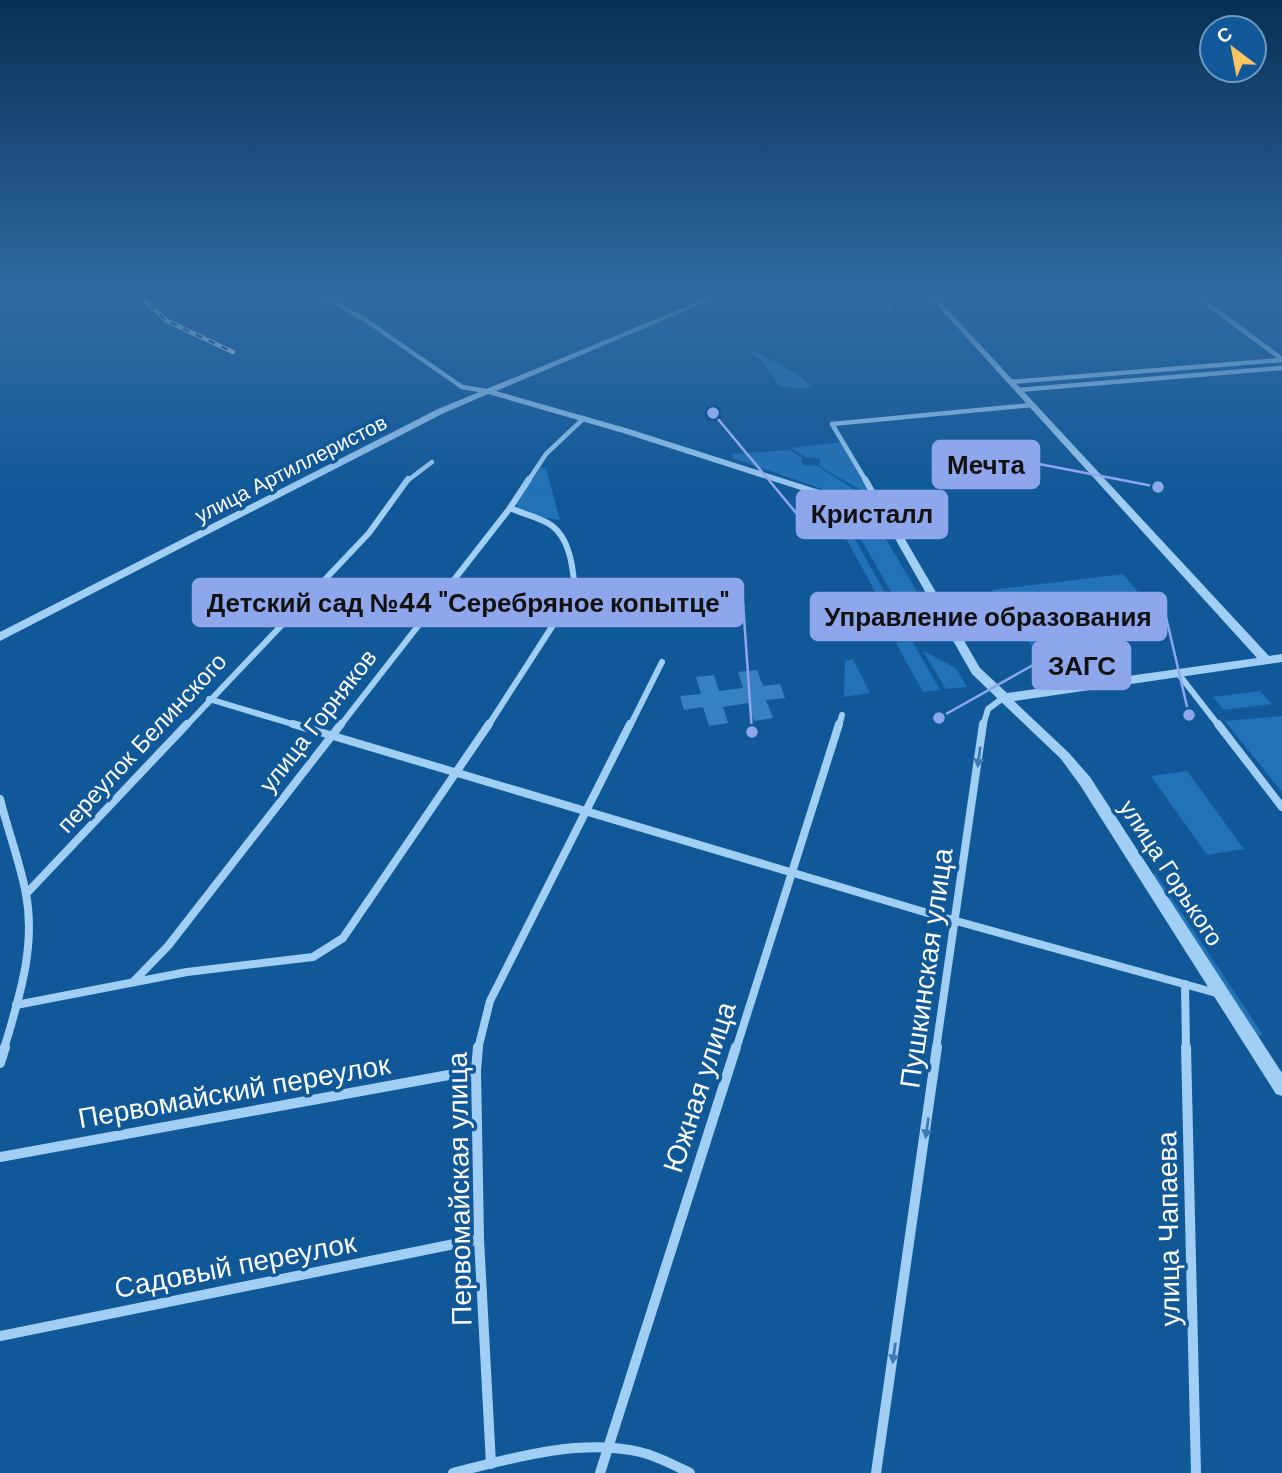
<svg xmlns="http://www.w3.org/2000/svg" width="1282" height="1473" font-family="'DM Sans',sans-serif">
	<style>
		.green { fill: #2272b8 }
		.building { fill: #3881c1 }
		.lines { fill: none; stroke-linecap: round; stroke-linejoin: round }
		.minor-far3 { stroke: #a0cef4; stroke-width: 4.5 }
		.minor-far2 { stroke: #a0cef4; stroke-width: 6 }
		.minor-far1 { stroke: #a0cef4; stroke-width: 8 }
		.minor { stroke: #a0cef4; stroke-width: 10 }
		.tertiary { fill: #a0cef4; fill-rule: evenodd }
		.rail-casing { stroke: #fff; stroke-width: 4.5 }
		.rail { stroke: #105898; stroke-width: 2.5; stroke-dasharray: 7; stroke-linecap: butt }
		.oneway { fill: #3b7bb4 }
		.labels { text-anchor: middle; stroke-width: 7; stroke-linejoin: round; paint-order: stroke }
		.far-street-label { font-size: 21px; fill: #fff; stroke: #105898 }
		.street-label { font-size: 24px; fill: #fff; stroke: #105898 }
		.near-street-label { font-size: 28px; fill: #fff; stroke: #105898 }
		.leader { fill: none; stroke: #8ea6ec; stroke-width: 2.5 }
		.callout-dot { fill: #8ea6ec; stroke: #105898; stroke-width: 2.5 }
		.callout { fill: #8ea6ec; stroke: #8ea6ec; stroke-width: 2.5 }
		.callout-label { font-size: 26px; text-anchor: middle; font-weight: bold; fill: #111 }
	</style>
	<rect width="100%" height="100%" fill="#105898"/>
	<!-- green -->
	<g class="green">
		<polygon points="880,296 893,312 860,307 833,310 821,305 845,298"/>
		<polygon points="753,350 800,376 812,387 802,389 779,386 761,360 749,353"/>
		<polygon points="841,442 871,496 819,466 821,462 819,458 805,457 791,448"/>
		<polygon points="789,450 803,458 801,461 803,465 817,466 871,500 862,503 733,458 732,454"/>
		<polygon points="540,467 546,469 560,520 535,516 518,508 516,503"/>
		<polygon points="871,524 884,536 924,603 899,606 858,534 850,526"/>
		<polygon points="842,531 847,531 853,536 892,605 883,606"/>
		<polygon points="1123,574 1143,598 1108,592 1079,599 1109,644 1038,655 992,590"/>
		<polygon points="912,641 940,690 923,692 896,643"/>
		<polygon points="923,651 956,668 967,687 946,689"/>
		<polygon points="853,659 870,693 844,697 845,661"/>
		<polygon points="1260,691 1272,704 1224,710 1213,697"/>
		<polygon points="1282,716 1282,792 1225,721"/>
		<polygon points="1187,771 1244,849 1207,855 1151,776"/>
		<polygon points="1153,873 1156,874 1263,1035 1254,1036 1149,876"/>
	</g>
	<!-- building -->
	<polygon class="building" points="757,670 763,686 780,684 785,698 766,700 773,718 754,721 748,703 723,707 728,723 709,726 703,707 684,710 680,696 701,694 696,677 714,675 719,691 743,688 738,672"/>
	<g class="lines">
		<!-- minor-far3 -->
		<g class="minor-far3">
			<polyline points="321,295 364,319 462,387 486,391"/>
			<polyline points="1195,295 1282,359"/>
			<polyline points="1010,382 1282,360"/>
			<polyline points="1018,390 1282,368"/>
			<polyline points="832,424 1032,405"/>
			<polyline points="832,424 866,481"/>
			<polyline points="407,481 432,462"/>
			<polyline points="528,481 546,454 584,418"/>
		</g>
		<!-- minor-far2 -->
		<g class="minor-far2">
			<polyline points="865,479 879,504 879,515"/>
			<polyline points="1177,672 1219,726"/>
			<polyline points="209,699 299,726"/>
			<polyline points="186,726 369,533 408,479"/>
			<polyline points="340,726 510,508 529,479"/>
			<path d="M488 726 575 591C573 570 571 539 551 525 539 517 523 514 510 508"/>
			<polyline points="630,726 662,662"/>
			<polyline points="839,726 842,715"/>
			<polyline points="983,726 988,709 1003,698"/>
		</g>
		<!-- minor-far1 -->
		<g class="minor-far1">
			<polyline points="293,724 931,914 1220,994"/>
			<polyline points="1218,724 1282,807"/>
			<path d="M0 799C8 831 20 862 26 894 36 947 19 998 4 1049"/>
			<polyline points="26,894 187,724"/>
			<polyline points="134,981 168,946 341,724"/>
			<polyline points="1185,984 1186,1049"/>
			<polyline points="16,1005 187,972 313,957 343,938 489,724"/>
			<polyline points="478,1049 490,1001 630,724"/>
			<polyline points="736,1049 839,724"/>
			<polyline points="936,1049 983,724"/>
		</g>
		<!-- minor -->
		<g class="minor">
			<polyline points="478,1047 476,1070 479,1239 491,1464"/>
			<polyline points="1186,1047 1196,1473"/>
			<polyline points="0,1063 5,1047"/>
			<polyline points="0,1157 476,1070"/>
			<polyline points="0,1336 479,1239"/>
			<path d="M453 1473C512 1458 579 1438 640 1452 657 1456 674 1465 690 1473"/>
			<polyline points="600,1473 736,1047"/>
			<polyline points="876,1473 937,1047"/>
		</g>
		<!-- tertiary -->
		<polygon class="tertiary" points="715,295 723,295 496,391 629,429 838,496 882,513 902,534 980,668 1007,693 1257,658 928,295 934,295 1269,656 1282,654 1282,662 1014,701 1069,753 1090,777 1282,1073 1282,1096 1276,1094 1080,785 1061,759 972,674 893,535 876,517 832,500 623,433 488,394 444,413 0,641 0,632 438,409"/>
		<defs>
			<polyline id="rail" points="139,295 167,321 233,352"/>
		</defs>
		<!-- rail casing -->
		<use href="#rail" class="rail-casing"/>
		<!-- rail -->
		<use href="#rail" class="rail"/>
	</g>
	<!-- one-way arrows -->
	<defs><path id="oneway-solid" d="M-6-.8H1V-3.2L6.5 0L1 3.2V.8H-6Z" transform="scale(1.75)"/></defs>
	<g class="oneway">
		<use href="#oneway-solid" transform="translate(979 757) rotate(97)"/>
		<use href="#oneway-solid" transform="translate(927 1128) rotate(98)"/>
		<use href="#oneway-solid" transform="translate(894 1353) rotate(98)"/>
	</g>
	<!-- sky -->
	<linearGradient id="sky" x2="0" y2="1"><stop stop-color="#093054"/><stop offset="0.59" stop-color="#316aa2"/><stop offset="1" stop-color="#316aa2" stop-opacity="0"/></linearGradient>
	<rect width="1282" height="501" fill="url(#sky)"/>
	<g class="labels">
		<!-- far-street labels -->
		<g class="far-street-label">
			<text transform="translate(291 469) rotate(-27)" y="7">улица Артиллеристов</text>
		</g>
		<!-- street labels -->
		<g class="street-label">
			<text transform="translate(318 721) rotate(-52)" y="8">улица Горняков</text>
			<text transform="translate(142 743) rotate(-47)" y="8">переулок Белинского</text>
			<text transform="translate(1171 873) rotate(57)" y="8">улица Горького</text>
		</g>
		<!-- near-street labels -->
		<g class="near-street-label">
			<text transform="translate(926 968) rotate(-82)" y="10">Пушкинская улица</text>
			<text transform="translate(699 1087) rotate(-72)" y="10">Южная улица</text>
			<text transform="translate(234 1091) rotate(-10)" y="10">Первомайский переулок</text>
			<text transform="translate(459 1189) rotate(-91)" y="10">Первомайская улица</text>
			<text transform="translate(1168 1229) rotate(-91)" y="10">улица Чапаева</text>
			<text transform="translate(235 1265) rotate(-11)" y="10">Садовый переулок</text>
		</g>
	</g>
	<!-- callouts -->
	<path class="leader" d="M1158 487L1039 464M713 413L797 514M752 732L743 602M1189 715L1166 617M939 718L1033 665"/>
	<g class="callout-dot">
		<circle cx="1158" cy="487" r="7"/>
		<circle cx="713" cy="413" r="7"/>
		<circle cx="752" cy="732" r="7"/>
		<circle cx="1189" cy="715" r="7"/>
		<circle cx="939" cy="718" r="7"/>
	</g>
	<g class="callout">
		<rect x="933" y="441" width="106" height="47" rx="7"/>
		<rect x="797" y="491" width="150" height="47" rx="7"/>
		<rect x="193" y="579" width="550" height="47" rx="7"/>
		<rect x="811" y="593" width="355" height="47" rx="7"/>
		<rect x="1033" y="642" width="97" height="47" rx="7"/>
	</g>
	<g class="callout-label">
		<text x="986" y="474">Мечта</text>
		<text x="872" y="523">Кристалл</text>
		<text x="468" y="612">Детский сад №44 "Серебряное копытце"</text>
		<text x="988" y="626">Управление образования</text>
		<text x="1082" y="675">ЗАГС</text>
	</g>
	<!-- north arrow -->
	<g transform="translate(1233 49) rotate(328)"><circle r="33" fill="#105898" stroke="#709bc1" stroke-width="2"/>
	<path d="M0-5L12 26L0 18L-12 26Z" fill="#ffc464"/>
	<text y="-10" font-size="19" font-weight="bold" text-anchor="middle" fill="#ffffff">С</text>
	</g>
</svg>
